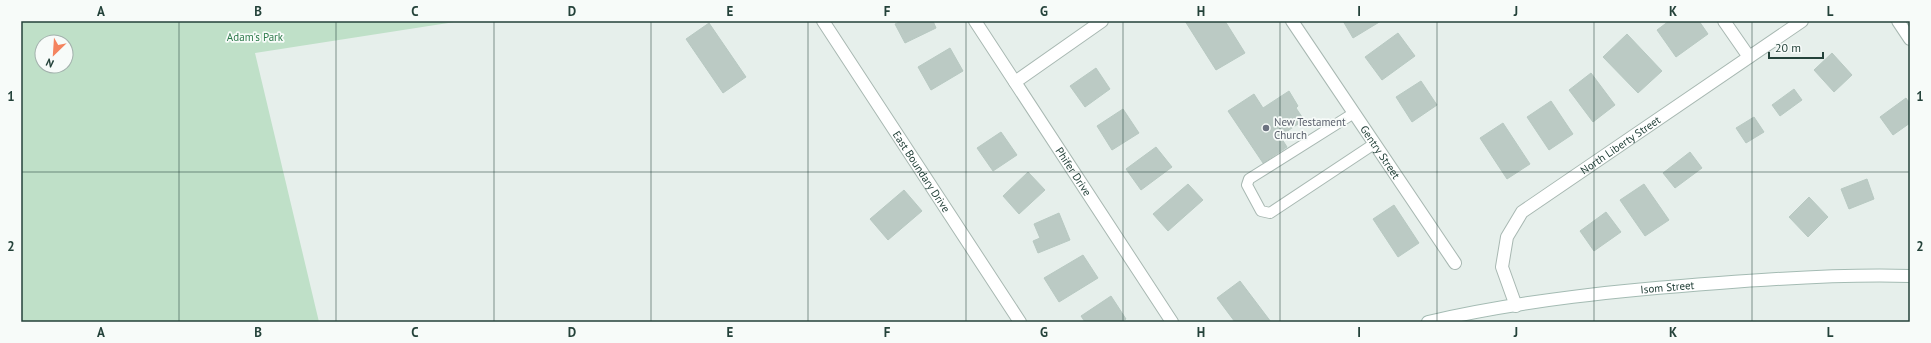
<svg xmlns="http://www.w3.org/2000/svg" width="1931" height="343" font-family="'PT Sans',sans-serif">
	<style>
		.green { fill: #bfe0c8; fill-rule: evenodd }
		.building { fill: #bbcac4; stroke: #b8c9c2 }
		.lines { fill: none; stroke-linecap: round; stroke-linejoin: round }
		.service-casing { stroke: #a8b8b2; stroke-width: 12 }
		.minor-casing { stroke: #a8b8b2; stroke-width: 14 }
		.secondary-casing { stroke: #a4bbb3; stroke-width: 14 }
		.service { stroke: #fff; stroke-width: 10 }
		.minor { stroke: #fff; stroke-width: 12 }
		.secondary { stroke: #fff; stroke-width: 12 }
		.grid { fill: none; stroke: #24423a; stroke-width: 1; stroke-opacity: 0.55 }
		.worship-dot { fill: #6b7280; stroke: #f7fbf9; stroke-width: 1.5 }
		.labels { text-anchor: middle; stroke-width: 3.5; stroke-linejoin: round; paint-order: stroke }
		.park-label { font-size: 11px; fill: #2d7a4b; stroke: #f7fbf9 }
		.worship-label { font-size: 11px; fill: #5b616d; stroke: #f7fbf9; text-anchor: start }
		.street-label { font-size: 11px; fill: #24423a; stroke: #f7fbf9 }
		.neatline { fill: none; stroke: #24423a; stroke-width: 1.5 }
		.grid-label { font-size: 13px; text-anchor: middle; font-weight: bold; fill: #24423a }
	</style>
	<rect width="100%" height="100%" fill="#e6efeb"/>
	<!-- green -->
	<path class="green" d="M21 21H461L255 53 319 322H21ZM42 42H66V66H42Z"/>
	<!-- building -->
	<g class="building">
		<polygon points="902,21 933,21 936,28 905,43 895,24"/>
		<polygon points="1185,21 1225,21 1245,53 1216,70"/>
		<polygon points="1343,21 1381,21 1353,38"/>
		<polygon points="1669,21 1699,21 1708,34 1676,57 1657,30"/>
		<polygon points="709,23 746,77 723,93 686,39"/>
		<polygon points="1398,33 1415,56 1382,80 1365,57"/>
		<polygon points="1627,34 1662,71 1638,93 1603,57"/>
		<polygon points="950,48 963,71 931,90 918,67"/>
		<polygon points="1832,53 1852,75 1834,92 1814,70"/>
		<polygon points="1096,68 1110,89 1085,107 1070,86"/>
		<polygon points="1591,73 1615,105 1593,122 1569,90"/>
		<polygon points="1421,81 1437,105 1412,122 1396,97"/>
		<polygon points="1794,89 1802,100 1780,116 1772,105"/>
		<polygon points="1289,91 1298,106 1296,108 1304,120 1280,136 1287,147 1263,163 1228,111 1254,94 1263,108"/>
		<polygon points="1906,98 1910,104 1910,123 1893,135 1880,117"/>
		<polygon points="1551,101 1573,134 1549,150 1527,117"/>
		<polygon points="1123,109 1139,133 1112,150 1097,126"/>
		<polygon points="1754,117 1764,132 1746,143 1736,128"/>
		<polygon points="1503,123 1530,164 1507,179 1480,138"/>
		<polygon points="1001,132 1017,155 993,171 977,148"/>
		<polygon points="1156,147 1172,167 1141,190 1126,169"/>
		<polygon points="1690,152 1702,168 1675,188 1663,173"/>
		<polygon points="1028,172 1045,190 1019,214 1003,196"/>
		<polygon points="1867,179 1874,199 1849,209 1841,189"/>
		<polygon points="1188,184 1203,200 1168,231 1153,214"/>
		<polygon points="1644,184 1669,220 1645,236 1620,200"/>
		<polygon points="904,190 922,211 888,240 870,219"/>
		<polygon points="1809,197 1828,217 1808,237 1789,217"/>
		<polygon points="1394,205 1419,243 1398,257 1373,219"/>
		<polygon points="1606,212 1621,232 1594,251 1580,231"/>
		<polygon points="1059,213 1070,240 1038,253 1033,241 1040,238 1034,224"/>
		<polygon points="1083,255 1098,278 1059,302 1044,278"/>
		<polygon points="1240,281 1271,322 1235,322 1217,298"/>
		<polygon points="1111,296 1126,319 1121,322 1085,322 1081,316"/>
	</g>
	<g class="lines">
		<defs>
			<polyline id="service" points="1354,113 1249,179 1247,185 1261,211 1270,213 1374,144"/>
			<g id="minor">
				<path id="s1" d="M823 21 1020 322"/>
				<path id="s2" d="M975 21 1172 322"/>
				<path id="s3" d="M1292 21 1455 263"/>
				<polyline points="1724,21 1749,57"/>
				<polyline points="1898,21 1910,39"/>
				<polyline points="1015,82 1102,21"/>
				<path id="s4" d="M1516 306 1502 267 1507 237 1522 212 1802 21"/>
			</g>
			<g id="secondary">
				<path id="s5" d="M1428 322C1523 300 1622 290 1719 283 1783 278 1846 274 1910 276"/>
			</g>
		</defs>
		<!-- service casing -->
		<use href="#service" class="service-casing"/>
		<!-- minor casing -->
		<use href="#minor" class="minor-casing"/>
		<!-- secondary casing -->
		<use href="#secondary" class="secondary-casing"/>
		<!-- service -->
		<use href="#service" class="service"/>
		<!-- minor -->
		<use href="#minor" class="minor"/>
		<!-- secondary -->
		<use href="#secondary" class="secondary"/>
	</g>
	<!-- grid -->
	<path class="grid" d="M179 21V322M336 21V322M494 21V322M651 21V322M808 21V322M966 21V322M1123 21V322M1280 21V322M1437 21V322M1594 21V322M1752 21V322M21 172H1910"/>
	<!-- markers -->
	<circle class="worship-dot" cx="1266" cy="128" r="4"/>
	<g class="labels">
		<!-- park labels -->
		<g class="park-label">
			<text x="255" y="41">Adam's Park</text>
		</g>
		<!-- worship labels -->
		<g class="worship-label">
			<text x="1274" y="126">New Testament<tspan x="1274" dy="13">Church</tspan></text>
		</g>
		<!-- street labels -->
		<g class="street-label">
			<text dy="4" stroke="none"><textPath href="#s4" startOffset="220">North Liberty Street</textPath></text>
			<text dy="4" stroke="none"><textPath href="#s3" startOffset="158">Gentry Street</textPath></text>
			<text dy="4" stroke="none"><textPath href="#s1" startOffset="180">East Boundary Drive</textPath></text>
			<text dy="4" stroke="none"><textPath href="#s2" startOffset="180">Phifer Drive</textPath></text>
			<text dy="4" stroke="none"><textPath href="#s5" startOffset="242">Isom Street</textPath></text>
		</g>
	</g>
	<!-- border -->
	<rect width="1931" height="343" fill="none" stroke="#f7fbf9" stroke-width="44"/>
	<!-- north arrow -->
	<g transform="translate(54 54) rotate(205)"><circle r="19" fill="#f7fbf9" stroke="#a3b1ad"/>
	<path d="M0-3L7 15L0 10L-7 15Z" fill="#f4845f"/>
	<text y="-6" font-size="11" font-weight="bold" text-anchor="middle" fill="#24423a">N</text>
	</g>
	<!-- scale -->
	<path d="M1769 52v6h54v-6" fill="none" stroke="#24423a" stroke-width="2"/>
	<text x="1775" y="52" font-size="12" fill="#24423a" stroke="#f7fbf9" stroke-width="3" paint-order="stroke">20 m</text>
	<rect x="22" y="22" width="1887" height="299" class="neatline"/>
	<g class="grid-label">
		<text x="101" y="16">A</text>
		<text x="258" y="16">B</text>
		<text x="415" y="16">C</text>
		<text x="572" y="16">D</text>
		<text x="730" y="16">E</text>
		<text x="887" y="16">F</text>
		<text x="1044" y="16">G</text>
		<text x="1201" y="16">H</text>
		<text x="1359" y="16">I</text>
		<text x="1516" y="16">J</text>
		<text x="1673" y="16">K</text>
		<text x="1830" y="16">L</text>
		<text x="11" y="101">1</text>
		<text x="1920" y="101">1</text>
		<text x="11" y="251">2</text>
		<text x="1920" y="251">2</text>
		<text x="101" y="337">A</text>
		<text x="258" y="337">B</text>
		<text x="415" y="337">C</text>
		<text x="572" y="337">D</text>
		<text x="730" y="337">E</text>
		<text x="887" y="337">F</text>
		<text x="1044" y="337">G</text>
		<text x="1201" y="337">H</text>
		<text x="1359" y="337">I</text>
		<text x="1516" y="337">J</text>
		<text x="1673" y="337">K</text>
		<text x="1830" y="337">L</text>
	</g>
</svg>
